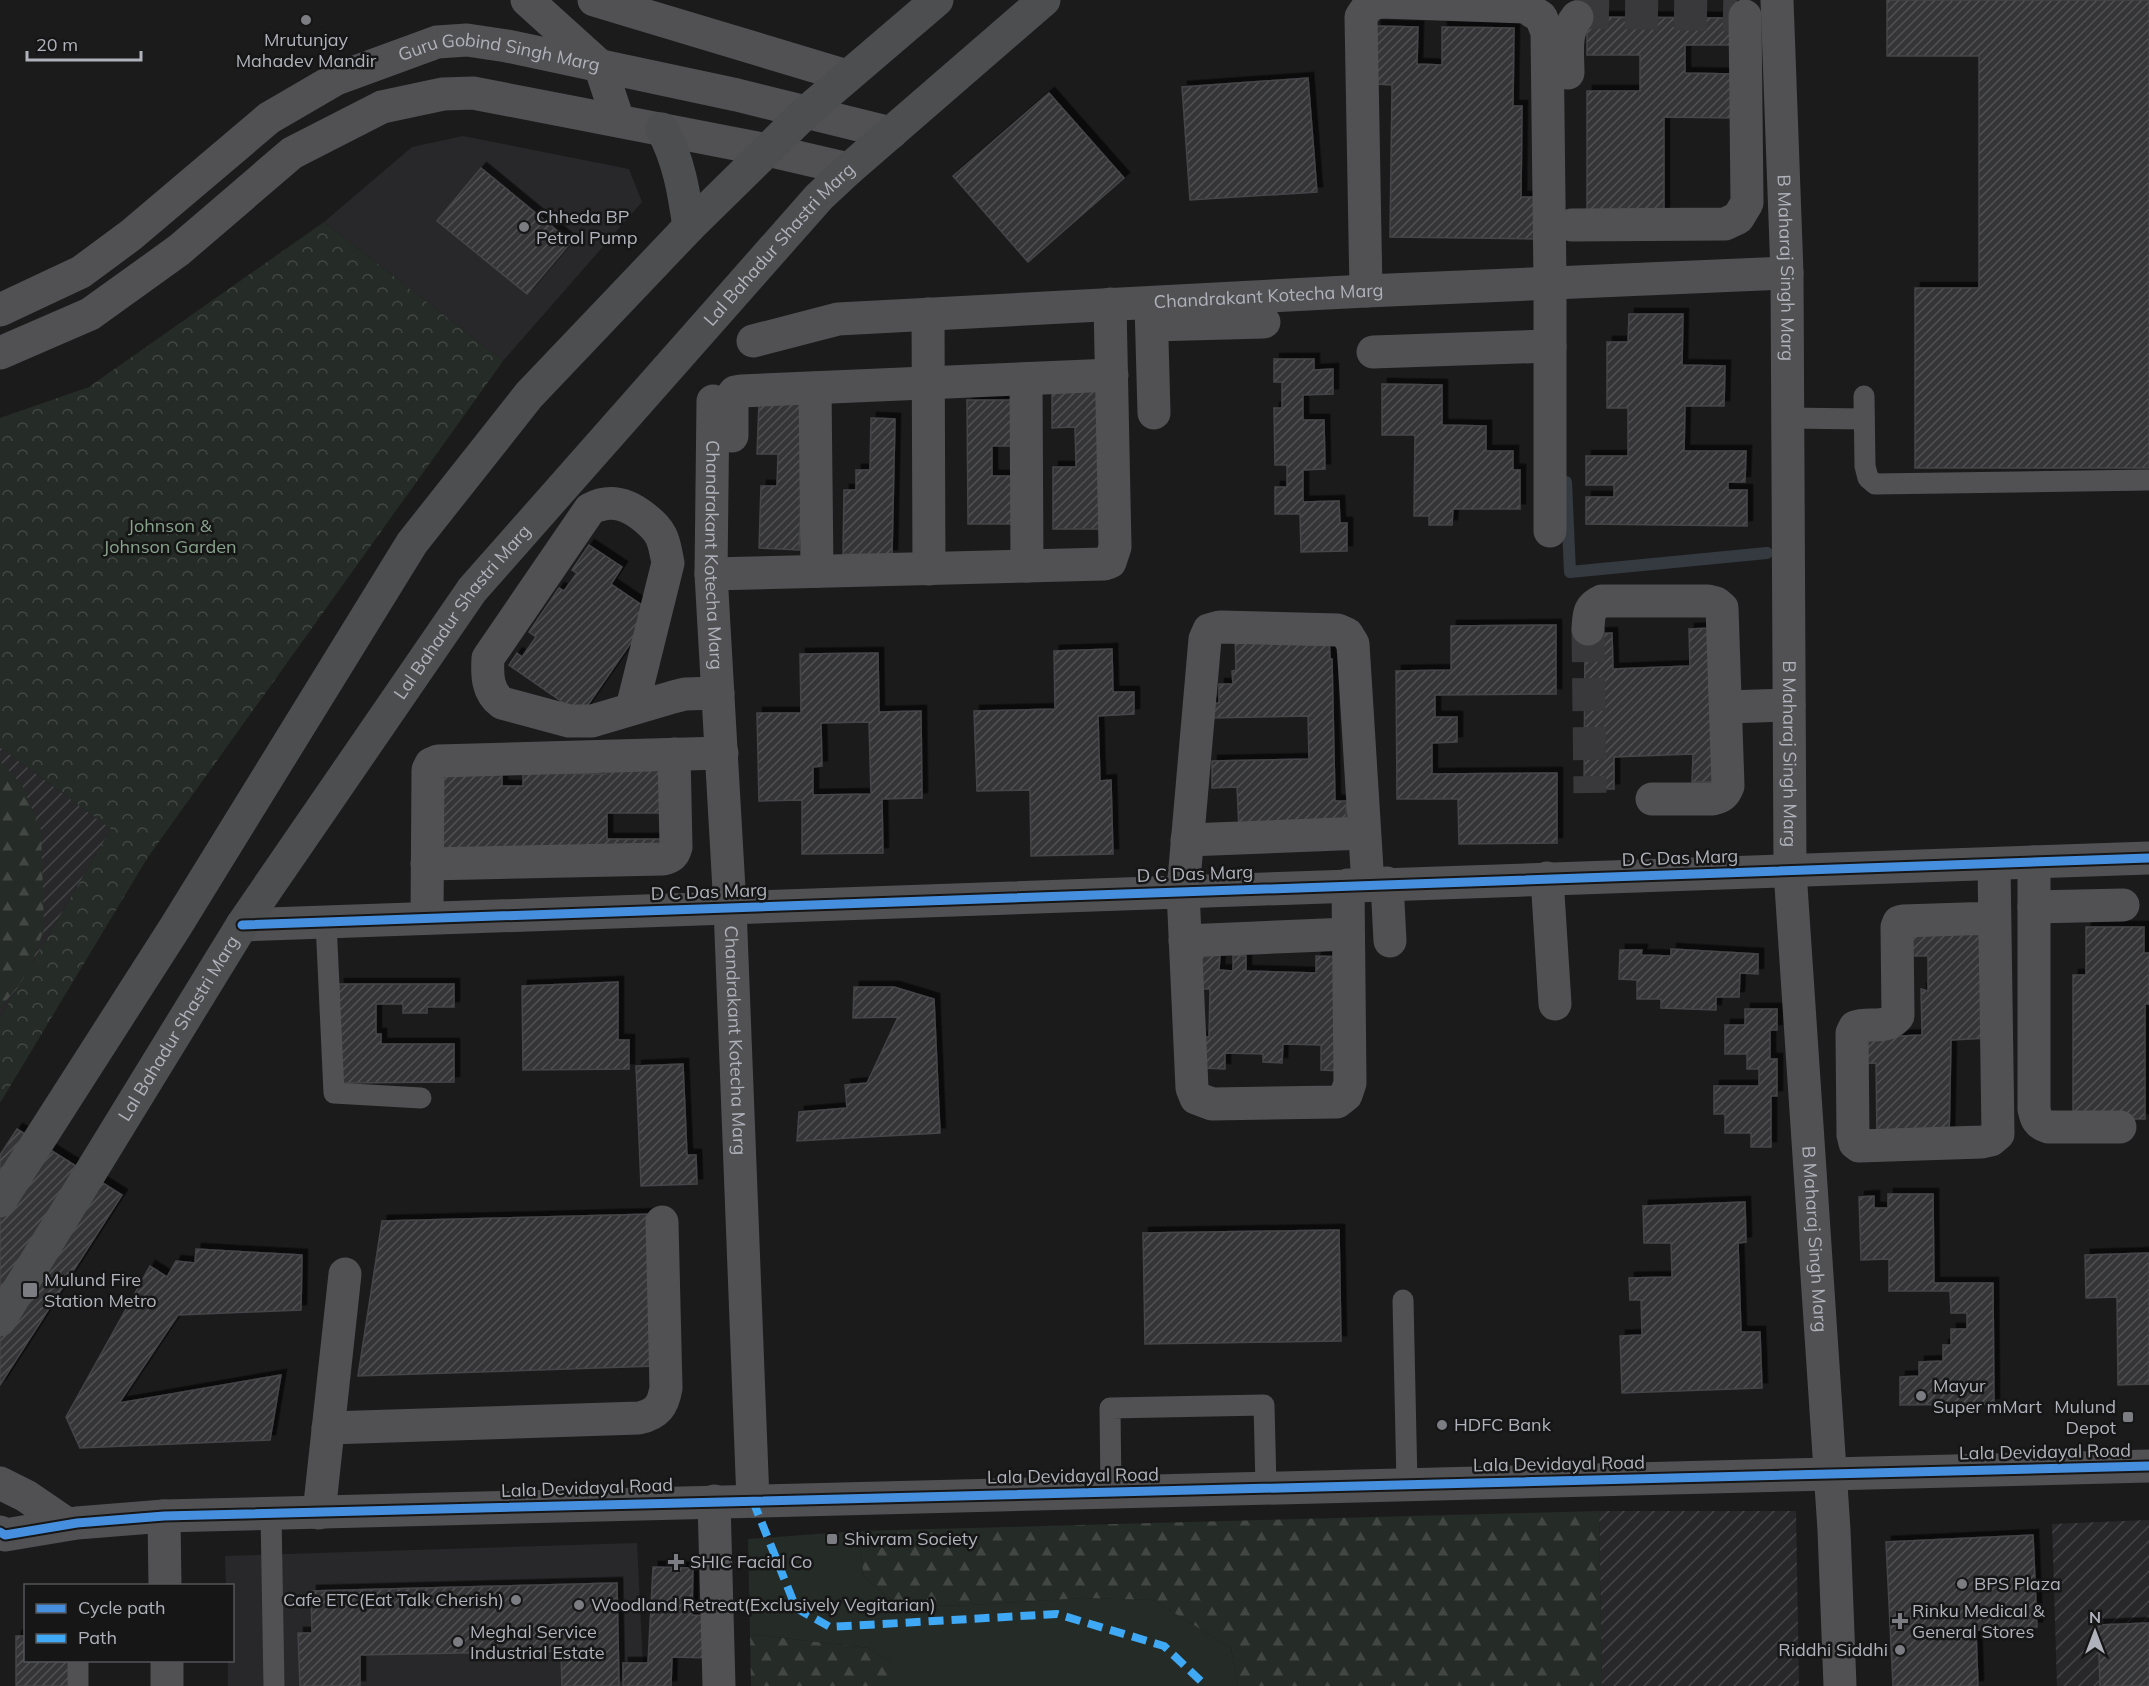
<svg xmlns="http://www.w3.org/2000/svg" width="2149" height="1686" font-family="Mulish,sans-serif">
	<style>
		.built { fill: #28282a }
		.industrial { fill: url(#industrial-furrows) }
		.grass { fill: #252b26 }
		.forest { fill: url(#forest-firs) }
		.park { fill: url(#park-crowns) }
		.lines { fill: none; stroke-linecap: round; stroke-linejoin: round }
		.stream { stroke: #343a40; stroke-width: 12 }
		.building { fill: url(#building-hatch); stroke: #454548; stroke-width: 1.5; fill-rule: evenodd; filter: url(#shadow) }
		.minor-tunnel { stroke: #39393c; stroke-width: 33; stroke-dasharray: 33 16; stroke-linecap: butt }
		.service { stroke: #515154; stroke-width: 21 }
		.minor { stroke: #515154; stroke-width: 33 }
		.tertiary { stroke: #515154; stroke-width: 33 }
		.primary { stroke: #4d4e50; stroke-width: 33 }
		.quiet { stroke: #3fa9f5; stroke-width: 8; stroke-dasharray: 15 8; stroke-linecap: butt }
		.cycleway-casing { stroke: #161617; stroke-width: 13 }
		.cycleway { stroke: #468fdf; stroke-width: 9 }
		.poi-dot { fill: #7b7d83; stroke: #161617; stroke-width: 2 }
		.labels { text-anchor: middle; stroke-width: 5; stroke-linejoin: round; paint-order: stroke }
		.poi-label { font-size: 18px; fill: #afb2ba; stroke: #161617; text-anchor: start }
		.street-label { font-size: 18px; fill: #afb2ba; stroke: #161617 }
		.park-label { font-size: 18px; fill: #88a38b; stroke: #161617 }
	</style>
	<defs>
		<pattern id="industrial-furrows" width="10" height="10" patternUnits="userSpaceOnUse" patternTransform="scale(1.5)"><rect width="10" height="10" fill="#28282a"/><path d="M-1 1l2-2M0 10L10 0M9 11l2-2" fill="none" stroke="#454547"/></pattern>
		<pattern id="forest-firs" width="22" height="20" patternUnits="userSpaceOnUse" patternTransform="scale(1.5)"><rect width="22" height="20" fill="#252b26"/><path d="M5 1l3.5 6h-7zM16 11l3.5 6h-7z" fill="#424743"/></pattern>
		<pattern id="park-crowns" width="20" height="18" patternUnits="userSpaceOnUse" patternTransform="scale(1.5)"><rect width="20" height="18" fill="#252b26"/><path d="M2 6a3 3 0 1 1 6 0M12 15a3 3 0 1 1 6 0" fill="none" stroke="#424743"/></pattern>
		<pattern id="building-hatch" width="6" height="6" patternUnits="userSpaceOnUse" patternTransform="scale(1.5)"><rect width="6" height="6" fill="#353637"/><path d="M-1 1l2-2M0 6l6-6M5 7l2-2" fill="none" stroke="#505152"/></pattern>
		<filter id="shadow"><feDropShadow dx="5.5" dy="-5.5" stdDeviation="0" flood-color="#0009"/></filter>
	</defs>
	<rect width="100%" height="100%" fill="#1b1b1c"/>
	<!-- built -->
	<g class="built">
		<polygon points="463,136 629,169 642,202 503,361 324,222 412,147"/>
		<polygon points="637,1543 644,1686 228,1686 228,1661 232,1660 232,1586 226,1585 225,1556"/>
	</g>
	<!-- industrial -->
	<g class="industrial">
		<polygon points="0,747 111,829 0,1018"/>
		<polygon points="1599,1511 1796,1511 1799,1686 1602,1686"/>
		<polygon points="2149,1520 2149,1686 2057,1686 2052,1524"/>
	</g>
	<!-- grass -->
	<polygon class="grass" points="857,1531 864,1577 899,1606 971,1605 1084,1598 1153,1600 1231,1648 1238,1686 892,1686 892,1663 868,1648 750,1634 748,1539"/>
	<!-- forest -->
	<g class="forest">
		<polygon points="0,761 22,785 41,830 44,929 28,974 0,1008"/>
		<polygon points="1599,1511 1602,1686 1238,1686 1231,1648 1153,1600 1084,1598 971,1605 899,1606 864,1577 857,1531"/>
		<polygon points="750,1634 868,1648 892,1663 892,1686 751,1686"/>
	</g>
	<!-- park -->
	<polygon class="park" points="324,222 503,361 148,857 0,1103 0,1018 111,829 0,747 0,418 89,387"/>
	<g class="lines">
		<!-- stream -->
		<polyline class="stream" points="1566,482 1570,572 1767,553"/>
	</g>
	<!-- building -->
	<g class="building">
		<polygon points="1887,0 2149,0 2149,468 1915,468 1915,288 1979,288 1979,56 1887,56"/>
		<polygon points="1587,17 1732,18 1732,45 1685,45 1685,73 1732,74 1732,118 1664,117 1664,219 1587,219 1587,91 1640,91 1640,55 1587,55"/>
		<polygon points="1376,26 1418,27 1417,64 1442,65 1442,27 1514,28 1513,106 1522,106 1521,197 1540,197 1539,239 1390,237 1392,85 1375,84"/>
		<polygon points="1308,78 1317,192 1190,200 1182,87"/>
		<polygon points="1049,93 1124,178 1028,262 953,176"/>
		<polygon points="481,168 571,242 527,294 437,221"/>
		<polygon points="1629,314 1683,314 1682,365 1725,366 1724,406 1685,406 1684,451 1746,451 1745,482 1728,482 1728,490 1747,490 1747,526 1586,524 1586,497 1614,497 1614,485 1586,485 1586,456 1628,456 1628,408 1607,408 1607,342 1628,342"/>
		<polygon points="1274,359 1314,359 1314,370 1333,369 1333,394 1303,395 1303,420 1324,420 1325,469 1303,470 1303,502 1339,501 1340,523 1347,523 1347,551 1301,552 1300,514 1275,514 1275,487 1287,487 1287,465 1275,465 1274,408 1282,408 1282,382 1274,382"/>
		<polygon points="1382,384 1442,385 1442,425 1486,426 1486,451 1513,451 1513,470 1520,470 1520,509 1453,509 1452,525 1429,525 1429,516 1414,516 1415,435 1382,435"/>
		<polygon points="1052,386 1103,386 1104,529 1053,529 1053,467 1076,467 1075,427 1052,428"/>
		<polygon points="967,400 1015,400 1016,446 992,446 992,476 1016,476 1016,524 968,524"/>
		<polygon points="759,402 805,404 799,550 759,548 761,486 777,486 778,454 757,454"/>
		<polygon points="871,418 895,419 892,555 843,554 844,490 856,490 856,470 870,470"/>
		<polygon points="589,545 622,567 611,584 652,612 581,715 509,665 517,653 522,657 536,637 529,632 559,588 564,591 577,573 572,570"/>
		<polygon points="1556,625 1556,694 1435,695 1435,717 1457,717 1457,742 1432,743 1432,774 1557,773 1557,843 1459,844 1458,799 1397,799 1396,671 1451,670 1451,626"/>
		<polygon points="1714,628 1720,782 1692,782 1693,754 1614,757 1614,789 1584,789 1585,634 1612,633 1613,669 1690,666 1689,629"/>
		<polygon points="1329,635 1330,659 1332,659 1335,801 1347,801 1345,826 1239,829 1237,787 1212,788 1212,761 1309,759 1308,716 1211,718 1211,703 1219,703 1219,684 1233,684 1232,671 1236,670 1235,636"/>
		<polygon points="1112,649 1113,692 1134,692 1134,714 1098,716 1100,781 1111,780 1113,854 1031,856 1030,790 977,791 974,711 1055,709 1054,651"/>
		<path d="M878 653 879 712 921 711 922 798 882 799 883 853 802 854V800L759 801 757 713H801L800 654ZM869 722 871 794 813 795V767L822 766 821 723Z"/>
		<polygon points="606,768 667,768 667,813 607,813 607,839 667,839 668,854 439,856 438,774 502,773 502,786 523,786 523,773 606,774"/>
		<polygon points="1988,926 1990,1038 1951,1040 1949,1139 1877,1139 1876,1063 1858,1064 1858,1038 1922,1035 1921,989 1928,991 1928,956 1901,956 1900,929"/>
		<polygon points="2086,927 2144,927 2144,953 2149,953 2149,1004 2145,1004 2145,1119 2073,1119 2073,975 2086,975"/>
		<polygon points="1671,949 1758,954 1758,974 1740,973 1739,997 1716,997 1716,1010 1661,1008 1661,999 1637,999 1637,980 1619,979 1620,950 1642,950 1641,955 1671,956"/>
		<polygon points="1197,955 1220,955 1219,970 1233,971 1233,955 1246,956 1246,971 1316,973 1316,956 1346,957 1342,1071 1321,1070 1321,1045 1283,1044 1282,1063 1263,1062 1263,1054 1225,1053 1225,1069 1201,1068 1202,1037 1209,1037 1210,989 1197,989"/>
		<polygon points="618,982 618,1040 629,1040 629,1069 523,1070 522,986"/>
		<polygon points="339,984 454,984 454,1007 427,1007 427,1013 403,1013 403,1004 376,1004 376,1034 381,1034 381,1044 454,1044 454,1082 339,1083"/>
		<polygon points="854,987 894,987 934,999 940,1133 797,1141 799,1112 847,1108 845,1085 867,1083 898,1017 853,1018"/>
		<polygon points="1745,1009 1777,1009 1777,1030 1770,1030 1770,1059 1777,1059 1777,1096 1771,1096 1771,1147 1751,1147 1751,1133 1725,1133 1725,1114 1714,1114 1714,1086 1759,1086 1759,1069 1747,1069 1747,1054 1725,1054 1725,1025 1745,1025"/>
		<polygon points="683,1064 687,1155 696,1155 697,1184 641,1186 636,1066"/>
		<polygon points="17,1129 122,1195 0,1385 0,1155"/>
		<polygon points="1888,1194 1933,1194 1934,1283 1993,1283 1994,1404 1900,1405 1900,1377 1919,1376 1919,1362 1943,1361 1943,1345 1951,1345 1951,1329 1967,1329 1967,1313 1951,1313 1950,1291 1889,1291 1889,1259 1861,1260 1859,1197 1874,1196 1874,1208 1888,1208"/>
		<polygon points="1745,1202 1746,1242 1738,1243 1741,1332 1760,1332 1762,1388 1622,1393 1620,1336 1642,1335 1641,1300 1630,1300 1629,1278 1672,1277 1671,1243 1644,1243 1643,1206"/>
		<polygon points="653,1214 657,1366 358,1376 382,1221"/>
		<polygon points="1339,1230 1341,1341 1145,1344 1143,1233"/>
		<polygon points="196,1249 302,1255 301,1310 178,1315 119,1403 281,1375 270,1440 80,1448 66,1417 150,1266 167,1277 176,1261 195,1263"/>
		<polygon points="2149,1253 2149,1384 2118,1385 2117,1297 2086,1298 2085,1255"/>
		<polygon points="2033,1535 2037,1627 1976,1630 1978,1686 1893,1686 1886,1542"/>
		<polygon points="653,1567 693,1568 692,1615 713,1616 711,1658 672,1657 671,1686 623,1686 623,1663 648,1663"/>
		<polygon points="617,1583 619,1686 562,1686 561,1651 360,1655 360,1686 300,1686 298,1633 312,1633 311,1591"/>
		<polygon points="2149,1623 2149,1686 2100,1686 2098,1625"/>
		<polygon points="16,1636 26,1636 26,1660 73,1660 73,1686 16,1686"/>
	</g>
	<g class="lines">
		<!-- minor-tunnel -->
		<g class="minor-tunnel">
			<polyline points="1577,17 1589,12 1737,15"/>
			<polyline points="1588,629 1590,793"/>
		</g>
		<!-- service -->
		<g class="service">
			<polyline points="1864,396 1865,466 1868,478 1875,484 2149,480"/>
			<polyline points="1788,418 1864,419"/>
			<polyline points="326,922 334,1093 421,1098"/>
			<polyline points="1403,1300 1407,1484"/>
			<polyline points="1111,1491 1110,1408 1264,1405 1266,1487"/>
			<polyline points="271,1514 274,1686"/>
			<polyline points="78,1686 78,1660"/>
		</g>
		<!-- minor -->
		<g class="minor">
			<polyline points="527,0 600,66 618,120"/>
			<polyline points="594,0 847,76"/>
			<path id="s1" d="M1777 0 1787 273 1790 871 1834 1530 1840 1686"/>
			<path d="M1568 73C1568 53 1564 33 1577 17"/>
			<polyline points="1572,225 1725,224 1738,218 1747,203 1745,16"/>
			<polyline points="1366,291 1361,17 1369,5 1381,2 1525,7 1541,17 1547,32 1550,283 1550,531"/>
			<polyline points="1151,304 1154,413"/>
			<polyline points="928,314 929,569"/>
			<polyline points="1152,325 1264,322"/>
			<path id="s2" d="M753 341 838 319 1366 291 1787 273"/>
			<polyline points="1373,352 1550,346"/>
			<polyline points="1026,379 1027,566"/>
			<polyline points="815,388 817,571"/>
			<path id="s3" d="M713 401 711 574 730 907 753 1501"/>
			<polyline points="732,436 732,396 735,392 741,391 1112,375"/>
			<polyline points="711,574 1104,564 1110,562 1115,547 1110,304"/>
			<path d="M1588 629C1589 615 1588 607 1602 601H1708L1716 603 1722 608 1728 786C1725 794 1722 797 1713 799H1652"/>
			<polyline points="1726,707 1789,705"/>
			<path d="M632 708 668 563C666 554 665 544 661 536 657 528 652 524 645 518 628 504 611 498 590 509L488 658C487 675 487 692 502 703L569 721H592L673 697 685 694 718 693"/>
			<polyline points="1187,840 1364,833"/>
			<path d="M2034 862V1109C2036 1119 2038 1124 2048 1127H2120"/>
			<path d="M427 864 663 859C671 857 674 855 676 847L674 754"/>
			<polyline points="1547,878 1555,1004"/>
			<polyline points="1387,883 1390,941"/>
			<polyline points="1348,885 1350,1083 1346,1095 1337,1102 1212,1104 1196,1098 1192,1088 1183,891 1205,639 1209,630 1220,627 1338,630 1347,634 1353,644 1368,885"/>
			<polyline points="2034,907 2123,905"/>
			<polyline points="427,918 428,770 431,764 438,761 722,753"/>
			<path d="M1994 918 1903 921 1899 922 1897 927 1898 1016C1888 1030 1869 1022 1855 1027L1852 1033 1853 1135 1855 1143 1859 1146 1982 1142 1991 1140 1998 1134 1994 864"/>
			<polyline points="242,925 2149,858"/>
			<polyline points="1185,941 1348,934"/>
			<path d="M328 1428 639 1418C657 1414 663 1406 666 1388L662 1222"/>
			<polyline points="714,1501 719,1686"/>
			<polyline points="319,1513 345,1274"/>
			<polyline points="164,1516 165,1586"/>
			<polyline points="167,1660 167,1686"/>
		</g>
		<!-- tertiary -->
		<g class="tertiary">
			<path id="s4" d="M0 310 81 272 131 235 269 118 336 79 437 42 467 40 507 46 737 95 891 133"/>
			<polyline points="0,353 90,314 179,250 292,153 382,107 443,94 473,93 767,150 849,169"/>
			<polyline points="0,1483 26,1496 67,1524"/>
			<polyline points="0,1532 5,1535 77,1523 164,1516 2149,1466"/>
		</g>
		<!-- primary -->
		<g class="primary">
			<path d="M662 129C679 160 684 193 689 227"/>
			<polyline points="0,1201 176,926 412,543 529,395 689,227 806,112 937,0"/>
			<path id="s5" d="M0 1320 242 925 472 590 819 197 849 169 1044 0"/>
		</g>
		<!-- quiet -->
		<polyline class="quiet" points="753,1501 796,1608 830,1627 1057,1614 1164,1646 1206,1686"/>
		<defs>
			<g id="cycleway">
				<polyline points="242,925 2149,858"/>
				<polyline points="0,1532 5,1535 77,1523 164,1516 2149,1466"/>
			</g>
		</defs>
		<!-- cycleway casing -->
		<use href="#cycleway" class="cycleway-casing"/>
		<!-- cycleway -->
		<use href="#cycleway" class="cycleway"/>
	</g>
	<!-- markers -->
	<g class="poi-dot">
		<circle cx="306" cy="20" r="6"/>
		<circle cx="524" cy="227" r="6"/>
		<rect x="22" y="1282" width="16" height="16" rx="3"/>
		<circle cx="1921" cy="1396" r="6"/>
		<rect x="2122" y="1411" width="12" height="12" rx="3"/>
		<circle cx="1442" cy="1425" r="6"/>
		<rect x="826" y="1533" width="12" height="12" rx="3"/>
		<path d="M673 1553h6v6h6v6h-6v6h-6v-6h-6v-6h6z"/>
		<circle cx="1962" cy="1584" r="6"/>
		<circle cx="516" cy="1600" r="6"/>
		<circle cx="579" cy="1605" r="6"/>
		<path d="M1897 1612h6v6h6v6h-6v6h-6v-6h-6v-6h6z"/>
		<circle cx="458" cy="1642" r="6"/>
		<circle cx="1900" cy="1650" r="6"/>
	</g>
	<g class="labels">
		<!-- poi labels -->
		<g class="poi-label">
			<text x="306" y="46" text-anchor="middle">Mrutunjay<tspan x="306" dy="21">Mahadev Mandir</tspan></text>
			<text x="536" y="223">Chheda BP<tspan x="536" dy="21">Petrol Pump</tspan></text>
			<text x="44" y="1286">Mulund Fire<tspan x="44" dy="21">Station Metro</tspan></text>
			<text x="1933" y="1392">Mayur<tspan x="1933" dy="21">Super mMart</tspan></text>
			<text x="2116" y="1413" text-anchor="end">Mulund<tspan x="2116" dy="21">Depot</tspan></text>
			<text x="1454" y="1431">HDFC Bank</text>
			<text x="844" y="1545">Shivram Society</text>
			<text x="690" y="1568">SHIC Facial Co</text>
			<text x="1974" y="1590">BPS Plaza</text>
			<text x="504" y="1606" text-anchor="end">Cafe ETC(Eat Talk Cherish)</text>
			<text x="591" y="1611">Woodland Retreat(Exclusively Vegitarian)</text>
			<text x="1912" y="1617">Rinku Medical &amp;<tspan x="1912" dy="21">General Stores</tspan></text>
			<text x="470" y="1638">Meghal Service<tspan x="470" dy="21">Industrial Estate</tspan></text>
			<text x="1888" y="1656" text-anchor="end">Riddhi Siddhi</text>
		</g>
		<!-- street labels -->
		<g class="street-label">
			<text dy="6" stroke="none"><textPath href="#s4" startOffset="580">Guru Gobind Singh Marg</textPath></text>
			<text dy="6" stroke="none"><textPath href="#s5" startOffset="1332">Lal Bahadur Shastri Marg</textPath></text>
			<text dy="6" stroke="none"><textPath href="#s1" startOffset="268">B Maharaj Singh Marg</textPath></text>
			<text dy="6" stroke="none"><textPath href="#s2" startOffset="519">Chandrakant Kotecha Marg</textPath></text>
			<text dy="6" stroke="none"><textPath href="#s3" startOffset="154">Chandrakant Kotecha Marg</textPath></text>
			<text dy="6" stroke="none"><textPath href="#s5" startOffset="846">Lal Bahadur Shastri Marg</textPath></text>
			<text dy="6" stroke="none"><textPath href="#s1" startOffset="754">B Maharaj Singh Marg</textPath></text>
			<text transform="translate(1680 858) rotate(-2)" y="6">D C Das Marg</text>
			<text transform="translate(1195 874) rotate(-2)" y="6">D C Das Marg</text>
			<text transform="translate(709 892) rotate(-2)" y="6">D C Das Marg</text>
			<text dy="6" stroke="none"><textPath href="#s5" startOffset="342">Lal Bahadur Shastri Marg</textPath></text>
			<text dy="6" stroke="none"><textPath href="#s3" startOffset="640">Chandrakant Kotecha Marg</textPath></text>
			<text dy="6" stroke="none"><textPath href="#s1" startOffset="1240">B Maharaj Singh Marg</textPath></text>
			<text transform="translate(2045 1452) rotate(-1)" y="6">Lala Devidayal Road</text>
			<text transform="translate(1559 1464) rotate(-1)" y="6">Lala Devidayal Road</text>
			<text transform="translate(1073 1476) rotate(-1)" y="6">Lala Devidayal Road</text>
			<text transform="translate(587 1488) rotate(-2)" y="6">Lala Devidayal Road</text>
		</g>
		<!-- park labels -->
		<g class="park-label">
			<text x="170" y="532">Johnson &amp;<tspan x="170" dy="21">Johnson Garden</tspan></text>
		</g>
	</g>
	<!-- legend -->
	<rect x="24" y="1584" width="210" height="78" fill="#161617" stroke="#535458" stroke-width="1.5"/>
	<rect x="36" y="1604" width="30" height="9" fill="#468fdf" stroke="#535458" stroke-width="1.5"/>
	<text x="78" y="1614" font-size="18" fill="#afb2ba">Cycle path</text>
	<rect x="36" y="1634" width="30" height="9" fill="#3fa9f5" stroke="#535458" stroke-width="1.5"/>
	<text x="78" y="1644" font-size="18" fill="#afb2ba">Path</text>
	<!-- north arrow -->
	<g transform="translate(2095 1632)" stroke="#161617" stroke-width="4.5" paint-order="stroke">
	<path d="M0-4.5L10 22L0 15L-10 22Z" fill="#afb2ba"/>
	<text y="-9" font-size="16" font-weight="bold" text-anchor="middle" fill="#afb2ba">N</text>
	</g>
	<!-- scale -->
	<path d="M27 51v9h114v-9" fill="none" stroke="#afb2ba" stroke-width="3"/>
	<text x="36" y="51" font-size="18" fill="#afb2ba" stroke="#161617" stroke-width="4.5" paint-order="stroke">20 m</text>
</svg>
